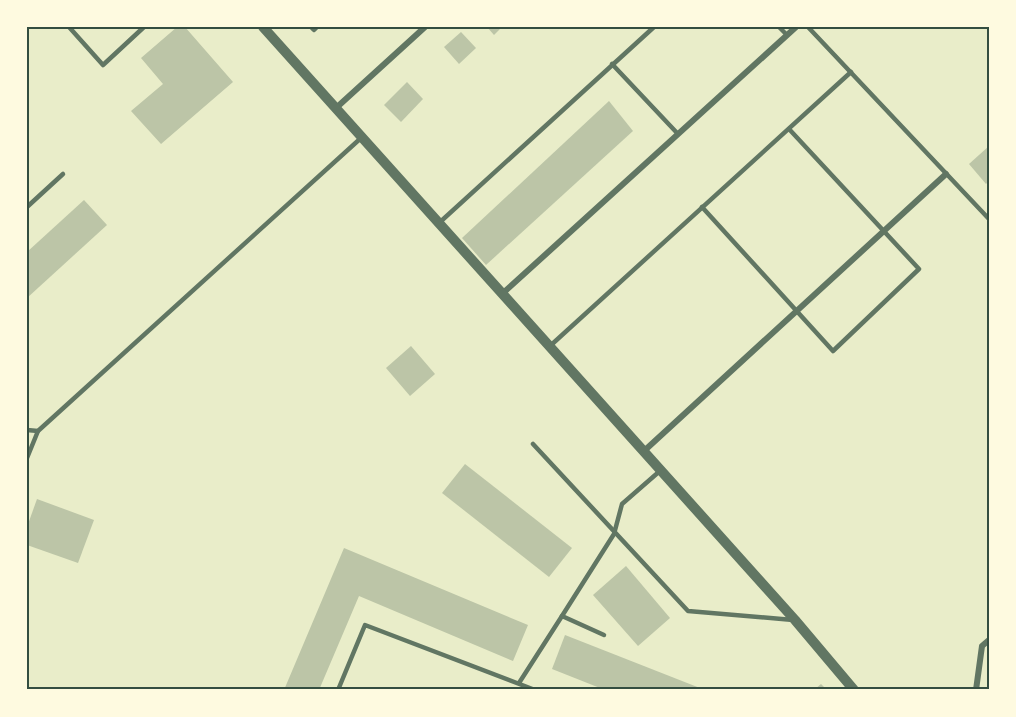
<svg xmlns="http://www.w3.org/2000/svg" width="1016" height="717" font-family="Helvetica,sans-serif">
	<style>
		.building { fill: #bcc5a7 }
		.lines { fill: none; stroke-linecap: round; stroke-linejoin: round }
		.service { stroke: #617663; stroke-width: 4.5 }
		.minor { stroke: #617663; stroke-width: 6 }
		.tertiary { stroke: #617663; stroke-width: 10 }
		.neatline { fill: none; stroke: #344e41; stroke-width: 2 }
	</style>
	<rect width="100%" height="100%" fill="#e9edc9"/>
	<!-- building -->
	<g class="building">
		<polygon points="177,27 185,27 233,82 161,144 131,111 163,84 141,58"/>
		<polygon points="487,27 502,27 494,35"/>
		<polygon points="461,32 476,48 459,64 444,47"/>
		<polygon points="407,82 423,99 401,122 384,105"/>
		<polygon points="609,101 633,131 486,265 462,238"/>
		<polygon points="989,146 989,181 986,184 969,164"/>
		<polygon points="84,200 107,225 27,298 27,252"/>
		<polygon points="411,346 435,374 410,396 386,368"/>
		<polygon points="465,464 572,548 549,577 442,493"/>
		<polygon points="37,499 94,520 78,563 27,545 27,527"/>
		<polygon points="344,548 528,625 513,661 359,596 319,690 284,690"/>
		<polygon points="626,566 670,618 638,646 593,595"/>
		<polygon points="565,635 705,690 605,690 552,669"/>
		<polygon points="821,684 827,690 814,690"/>
	</g>
	<g class="lines">
		<!-- service -->
		<g class="service">
			<polyline points="69,27 103,65 144,27"/>
			<polyline points="311,27 314,30 317,27"/>
			<polyline points="779,27 787,35"/>
			<polyline points="808,27 989,219"/>
			<polyline points="612,64 678,134"/>
			<polyline points="27,207 63,174"/>
			<polyline points="702,207 833,351 919,269 789,129"/>
			<polyline points="439,223 654,27"/>
			<polyline points="550,346 851,72"/>
			<polyline points="27,430 38,431"/>
			<polyline points="533,444 688,611 793,620"/>
			<polyline points="27,458 38,431 361,138"/>
			<polyline points="562,616 614,534 622,504 661,470"/>
			<polyline points="519,683 562,616 604,635"/>
			<polyline points="338,690 365,625 535,690"/>
		</g>
		<!-- minor -->
		<g class="minor">
			<polyline points="336,108 425,27"/>
			<polyline points="502,294 796,27"/>
			<polyline points="644,451 946,174"/>
			<polyline points="976,690 982,646 989,640"/>
		</g>
		<!-- tertiary -->
		<polyline class="tertiary" points="263,27 795,620 854,690"/>
	</g>
	<!-- border -->
	<rect width="1016" height="717" fill="none" stroke="#fefae0" stroke-width="57"/>
	<rect x="28" y="28" width="960" height="660" class="neatline"/>
</svg>
